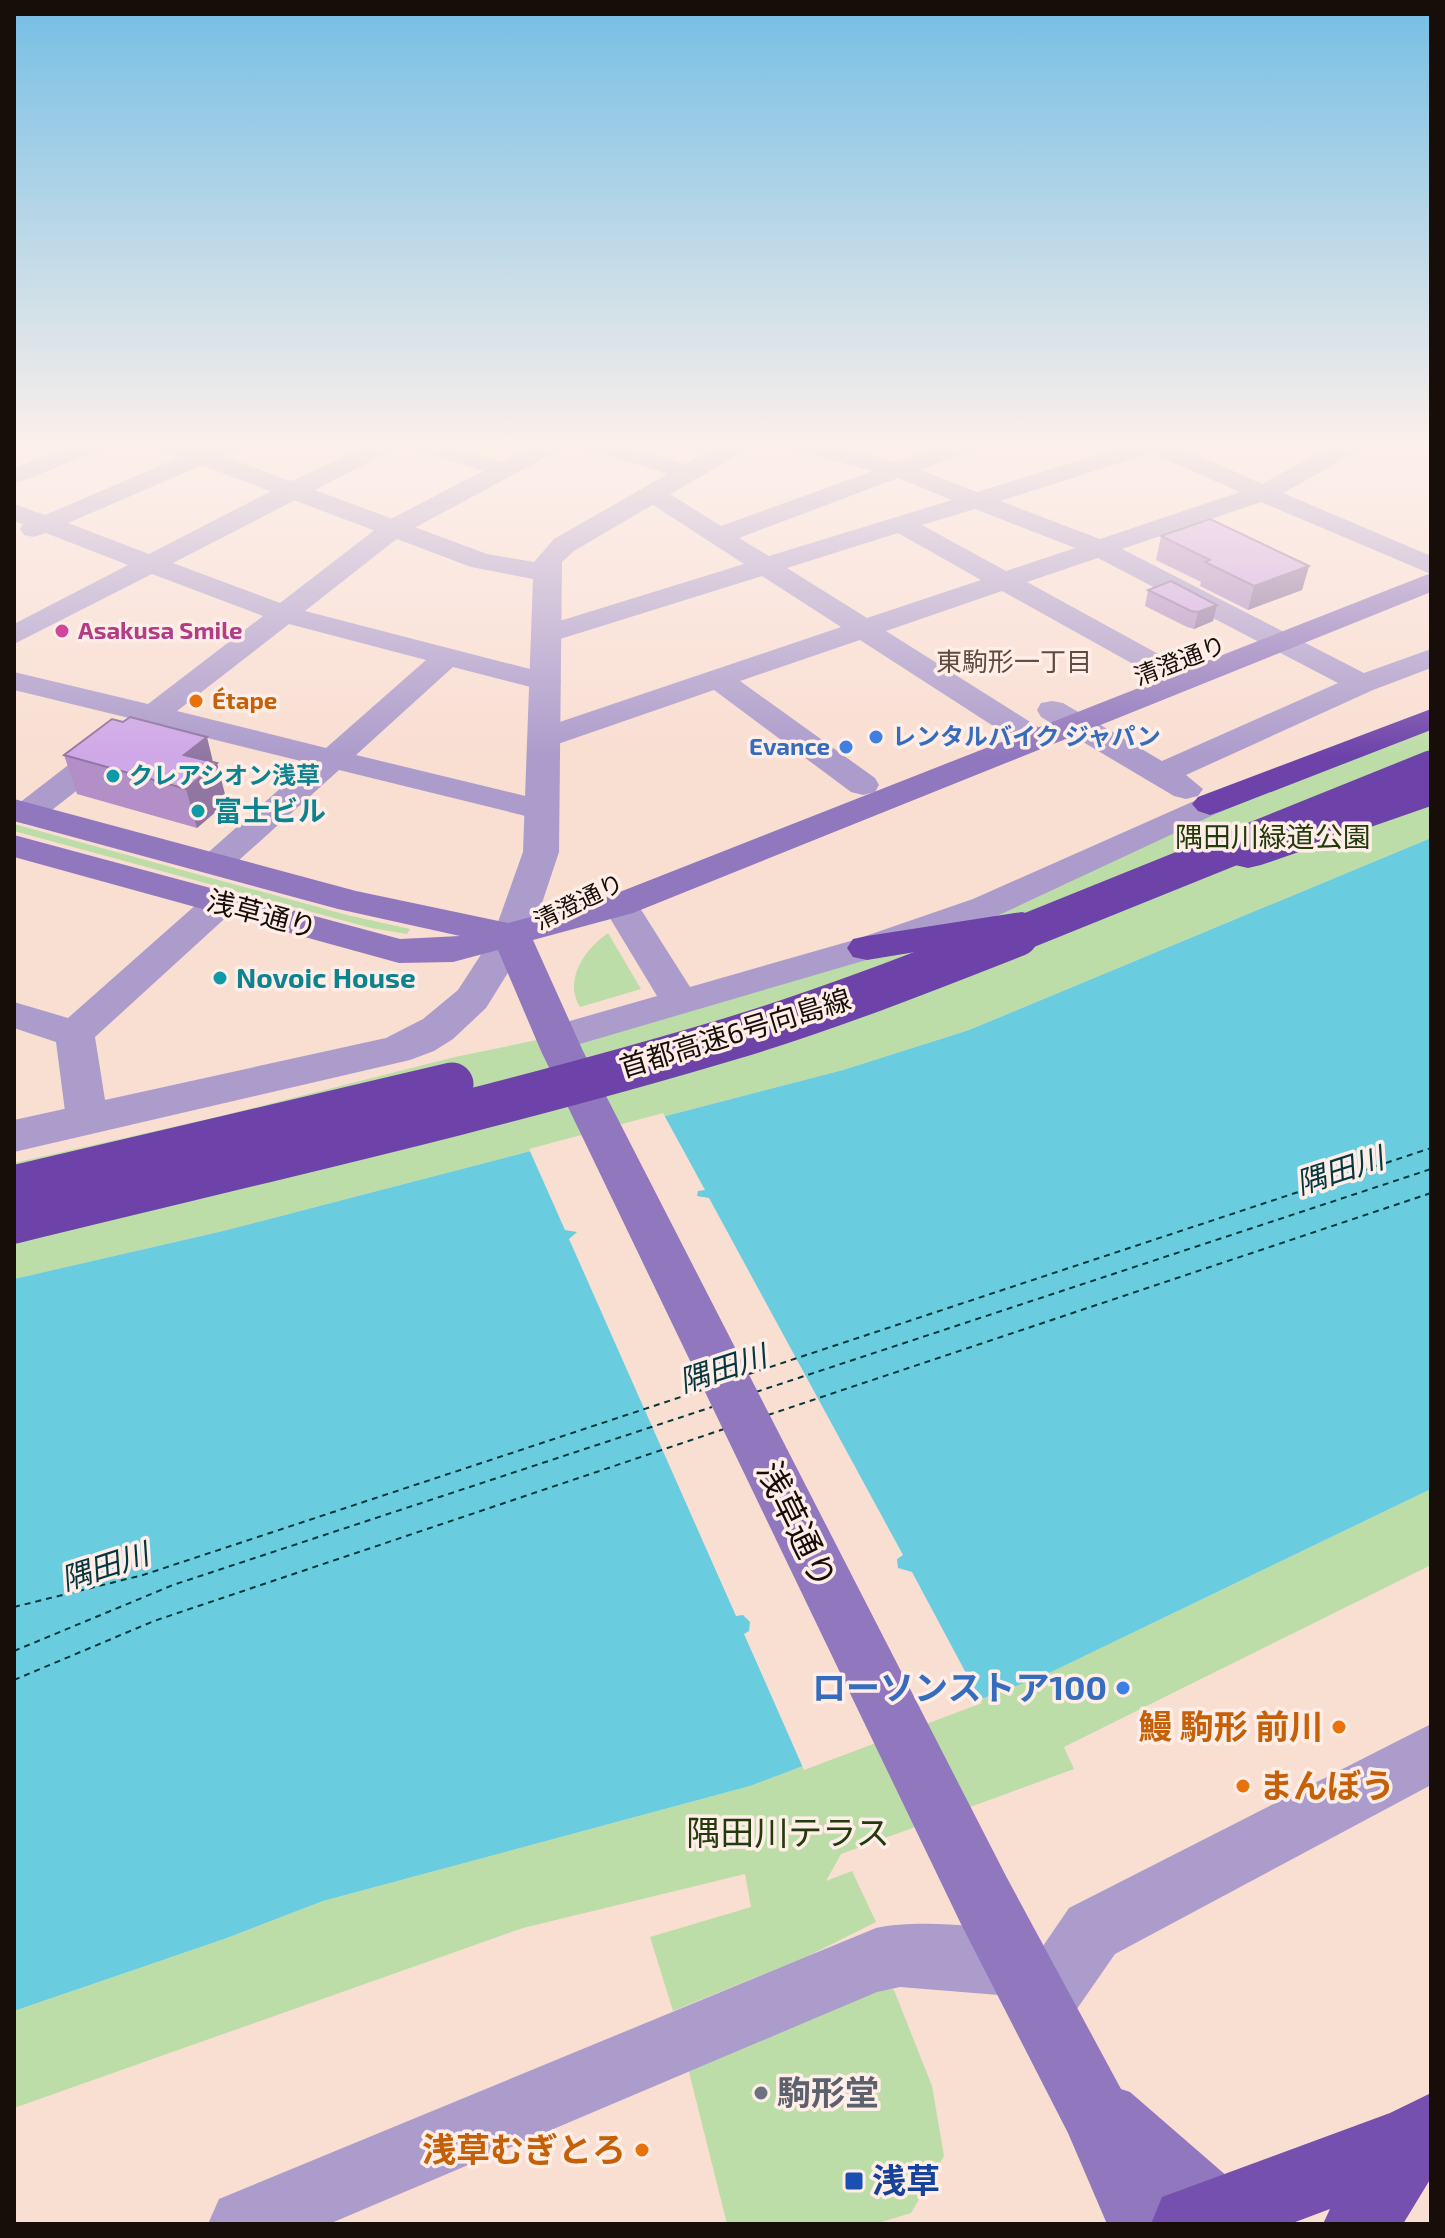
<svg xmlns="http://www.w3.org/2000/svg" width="1445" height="2238" font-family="'Exo 2','Noto Sans JP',sans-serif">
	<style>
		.green { fill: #bddda8 }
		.water { fill: #69cddf }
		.pier { fill: #f9ded2 }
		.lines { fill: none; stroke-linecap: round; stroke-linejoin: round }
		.ferry { stroke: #05373e; stroke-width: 2; stroke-dasharray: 6 5; stroke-linecap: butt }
		.minor { fill: #ac9ccc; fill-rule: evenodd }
		.tertiary { fill: #ac9ccc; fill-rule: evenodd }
		.secondary { fill: #9178be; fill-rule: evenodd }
		.trunk { fill: #7550ae; fill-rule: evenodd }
		.motorway { fill: #6d43a9; fill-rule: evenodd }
		.motorway-bridge-far1 { stroke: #6d43a9; stroke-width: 35 }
		.motorway-bridge { stroke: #6d43a9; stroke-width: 43 }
		.wall { fill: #b290c7 }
		.shaded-wall { fill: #9176a2 }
		.building { fill: #cfa8e7; stroke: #9176a2; stroke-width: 2 }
		.hotel-dot { fill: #d1479c; stroke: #ffeee7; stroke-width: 3 }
		.food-dot { fill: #e8710a; stroke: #ffeee7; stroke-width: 3 }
		.shop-dot { fill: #3f7fe0; stroke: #ffeee7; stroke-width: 3 }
		.culture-dot { fill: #0f9aa8; stroke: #ffeee7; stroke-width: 3 }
		.worship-dot { fill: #6b7280; stroke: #ffeee7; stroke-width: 3 }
		.transit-dot { fill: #1a4fb4; stroke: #ffeee7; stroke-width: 3 }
		.labels { text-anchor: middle; stroke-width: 7; stroke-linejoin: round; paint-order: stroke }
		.far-hotel-label { font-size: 24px; font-weight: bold; fill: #b23c85; stroke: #ffeee7; text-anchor: start }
		.far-street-label { font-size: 24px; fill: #170e0a; stroke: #ffeee7 }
		.far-food-label { font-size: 24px; font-weight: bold; fill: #c56008; stroke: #ffeee7; text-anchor: start }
		.far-shop-label { font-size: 24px; font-weight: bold; fill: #366cbe; stroke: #ffeee7; text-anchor: start }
		.far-culture-label { font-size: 24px; font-weight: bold; fill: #0d838f; stroke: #ffeee7; text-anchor: start }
		.far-neighbourhood-label { font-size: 26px; fill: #614b41; stroke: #ffeee7 }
		.culture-label { font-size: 28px; font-weight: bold; fill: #0d838f; stroke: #ffeee7; text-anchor: start }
		.park-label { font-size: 28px; fill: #223a0c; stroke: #ffeee7 }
		.street-label { font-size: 28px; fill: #170e0a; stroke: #ffeee7 }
		.water-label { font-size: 30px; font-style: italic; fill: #05373e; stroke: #ffeee7 }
		.near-street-label { font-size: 34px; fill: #170e0a; stroke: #ffeee7 }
		.near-shop-label { font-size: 34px; font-weight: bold; fill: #366cbe; stroke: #ffeee7; text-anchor: end }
		.near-food-label { font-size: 34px; font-weight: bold; fill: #c56008; stroke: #ffeee7; text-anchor: end }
		.near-park-label { font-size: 34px; fill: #223a0c; stroke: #ffeee7 }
		.near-worship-label { font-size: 34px; font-weight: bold; fill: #5b616d; stroke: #ffeee7; text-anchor: start }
		.near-transit-label { font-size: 34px; font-weight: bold; fill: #164399; stroke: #ffeee7; text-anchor: start }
	</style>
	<rect width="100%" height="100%" fill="#f9ded2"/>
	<!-- green -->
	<g class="green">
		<polygon points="1431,711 1431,838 969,1030 843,1070 223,1231 14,1279 14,1163 217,1117 455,1057 625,1022 813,968"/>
		<polygon points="14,824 347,915 410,929 407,934 371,928 14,831"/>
		<path d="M608 933 641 989 580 1007C563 980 585 949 608 933Z"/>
		<polygon points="1431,1489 1431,1565 1064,1747 1074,1769 841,1854 826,1881 852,1871 876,1922 806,1957 673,2011 650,1937 751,1907 745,1874 523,1928 14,2108 14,2011 227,1938 323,1901 750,1786 1045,1675"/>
		<polygon points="883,1985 894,1990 932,2086 944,2156 911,2213 875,2224 727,2224 684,2052"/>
	</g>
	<!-- water -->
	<polygon class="water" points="1431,838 1431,1489 1045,1675 750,1786 323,1901 227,1938 14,2011 14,1279 223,1231 843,1070 969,1030"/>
	<!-- pier -->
	<polygon class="pier" points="663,1113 705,1190 698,1191 697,1196 709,1198 903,1555 897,1559 898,1568 912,1572 982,1703 804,1770 744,1634 749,1631 750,1622 743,1615 736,1616 569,1239 577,1232 565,1230 529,1149"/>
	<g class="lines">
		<!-- ferry -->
		<g class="ferry">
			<polyline points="749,1374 1431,1148"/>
			<polyline points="756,1392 1431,1169"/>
			<polyline points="768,1415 1431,1193"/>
			<polyline points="14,1607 143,1575 705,1389"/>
			<polyline points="14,1651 173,1585 712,1407"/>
			<polyline points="14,1680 154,1621 724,1429"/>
		</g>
		<!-- minor -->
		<g class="minor">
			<polygon points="77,443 110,443 106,448 14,484 14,468"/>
			<path d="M213 443H246L242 448 68 523 149 554 283 485 373 443H439L501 462 537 443H567L563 448 403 534 305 611 557 676 561 682 557 688 546 691 453 667 356 755 554 803 559 810 554 817 542 820 339 770 227 871 215 875 203 871 197 864 203 857 309 763 159 726 38 821 26 824 14 821V807L129 718 14 690V672L148 704 263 616 152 574 14 644V624L128 565 46 533 33 537 24 535 20 529 23 524 14 521V504L45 515ZM402 445 483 471 385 522 280 603 173 563ZM289 624 426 660 326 748 177 711Z"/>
			<polygon points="578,443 616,443 698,468 701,473 698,478 689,480 582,448"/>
			<path d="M784 443H824L896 462 948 443H982L978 448 920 470 977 492 1135 443H1172L1262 484 1338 443H1368L1364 448 1283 493 1431 556V574L1261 502 1122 549 1364 673 1431 649V668L1373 690 1186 775 1203 789 1198 796 1186 799 1174 796 1041 717 1037 710 1041 703 1052 701 1063 703 1162 761 1338 683 1098 558 1027 582 1173 662 1177 668 1173 674 1162 677 1151 674 1002 591 886 631 1046 732 1051 739 1046 746 1035 749 1024 746 860 640 740 681 875 778 879 785 875 792 863 795 851 792 714 690 555 745 544 748 533 745 528 738 533 731 841 627 762 576 557 640 547 643 537 640 533 634 537 628 744 564 644 499 640 494 644 489H662L721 526 873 471 788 448ZM1151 453 1240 492 1100 539 1000 501ZM898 478 952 500 769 556 739 538ZM975 509 1075 548 1006 571 922 525ZM898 533 981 580 867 618 787 568Z"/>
			<polygon points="1210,794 1222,797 1227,804 1222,811 999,915 880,956 556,1051 542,1047 536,1038 542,1029 657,996 602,905 607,897 620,894 633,897 690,987 854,940 973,899"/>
			<polygon points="220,892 233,895 238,903 233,911 95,1037 108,1119 102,1129 87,1134 72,1129 66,1119 56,1042 14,1028 14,1002 68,1018 207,895"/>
			<path d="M1431 1724V1785L1115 1954 1063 2029 1040 2039 1017 2029 1007 2006 1011 1996 900 1987 877 1992 329 2224H208L219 2199 876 1928C918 1919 1002 1925 1041 1941L1043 1946 1069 1908Z"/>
		</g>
		<!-- tertiary -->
		<polygon class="tertiary" points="153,443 188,443 487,554 534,562 554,539 722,443 752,443 749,448 574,551 562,562 559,852 531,936 486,1008 453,1039 434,1051 410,1060 14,1152 14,1120 386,1038 423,1019 458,990 493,936 523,852 533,579 471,567 156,448"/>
		<!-- secondary -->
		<polygon class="secondary" points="1431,573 1431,592 633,913 533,940 583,1051 1007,1878 1121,2089 1130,2092 1251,2197 1262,2224 1107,2224 1068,2133 961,1924 541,1051 498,950 453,962 399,963 14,857 14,835 400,939 460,936 338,909 14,821 14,799 356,891 508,923 607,897"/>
		<!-- trunk -->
		<polygon class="trunk" points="1431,2093 1431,2178 1403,2224 1323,2224 1330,2209 1290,2224 1151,2224 1162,2197 1390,2113"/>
		<!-- motorway -->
		<g class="motorway">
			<polygon points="1431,709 1431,730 1222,811 1210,815 1198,811 1192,804 1198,797"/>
			<polygon points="1431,784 1431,806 1261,865 1248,868 1235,865 1230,857 1235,849"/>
			<polygon points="1022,912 1036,916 1041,924 1036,932 867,960 853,957 847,948 853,939 867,936"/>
		</g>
		<!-- motorway-bridge-far1 -->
		<polyline class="motorway-bridge-far1" points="1012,937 1431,768"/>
		<!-- motorway-bridge -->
		<g class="motorway-bridge">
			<polyline points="14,1187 452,1084"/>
			<path d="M14 1222C254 1163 496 1109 733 1038 829 1009 923 972 1017 935"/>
		</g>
	</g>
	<!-- wall -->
	<g class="wall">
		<polygon points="1161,536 1309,566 1302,590 1248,610 1200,586 1201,582 1156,560"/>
		<polygon points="1148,590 1217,605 1213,621 1194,629 1187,627 1145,606"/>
		<polygon points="123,722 213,762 227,802 197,828 77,794 64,755"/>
	</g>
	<!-- shaded-wall -->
	<g class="shaded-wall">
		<polygon points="1309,566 1302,590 1248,610 1254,586"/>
		<polygon points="1217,605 1213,621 1194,629 1198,612"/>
		<polygon points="207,737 214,766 217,763 227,802 197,828 186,789 184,755"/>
	</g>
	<!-- building -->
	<g class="building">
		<polygon points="1210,519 1309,566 1254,586 1205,562 1210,560 1161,536"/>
		<polygon points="1171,581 1217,605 1198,612 1191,611 1148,590"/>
		<polygon points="130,717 207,737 184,755 217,763 186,789 64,755 112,719 123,722"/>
	</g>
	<!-- sky -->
	<linearGradient id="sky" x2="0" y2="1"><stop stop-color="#75bee4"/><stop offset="0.59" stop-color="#fcf0eb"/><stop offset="1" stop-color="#fcf0eb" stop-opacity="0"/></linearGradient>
	<rect width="1445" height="756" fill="url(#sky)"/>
	<!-- markers -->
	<circle class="hotel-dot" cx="62" cy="631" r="8"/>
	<g class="food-dot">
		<circle cx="196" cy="701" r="8"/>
		<circle cx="1339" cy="1727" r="8"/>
		<circle cx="1243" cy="1786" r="8"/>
		<circle cx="642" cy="2150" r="8"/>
	</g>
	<g class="shop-dot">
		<circle cx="876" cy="737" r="8"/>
		<circle cx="846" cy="747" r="8"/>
		<circle cx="1123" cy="1688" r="8"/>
	</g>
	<g class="culture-dot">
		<circle cx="113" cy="776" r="8"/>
		<circle cx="198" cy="811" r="8"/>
		<circle cx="220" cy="978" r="8"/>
	</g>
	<circle class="worship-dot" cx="761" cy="2093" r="8"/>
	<rect class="transit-dot" x="844" y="2171" width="20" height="20" rx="4"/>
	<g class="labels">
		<!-- far-hotel labels -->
		<g class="far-hotel-label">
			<text x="78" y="639">Asakusa Smile</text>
		</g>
		<!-- far-street labels -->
		<g class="far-street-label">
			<text transform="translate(1180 661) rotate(-21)" y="8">清澄通り</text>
			<text transform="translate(579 902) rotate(-26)" y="8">清澄通り</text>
		</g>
		<!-- far-food labels -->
		<g class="far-food-label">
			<text x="212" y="709">Étape</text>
		</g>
		<!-- far-shop labels -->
		<g class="far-shop-label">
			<text x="892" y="745">レンタルバイク ジャパン</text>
			<text x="830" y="755" text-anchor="end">Evance</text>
		</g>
		<!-- far-culture labels -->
		<g class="far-culture-label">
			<text x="129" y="784">クレアシオン浅草</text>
		</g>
		<!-- far-neighbourhood labels -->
		<g class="far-neighbourhood-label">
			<text x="1014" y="671">東駒形一丁目</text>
		</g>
		<!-- culture labels -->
		<g class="culture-label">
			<text x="214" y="821">富士ビル</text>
			<text x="236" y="988">Novoic House</text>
		</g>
		<!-- park labels -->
		<g class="park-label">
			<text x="1273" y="847">隅田川緑道公園</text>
		</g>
		<!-- street labels -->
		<g class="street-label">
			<text transform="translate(262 914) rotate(15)" y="10">浅草通り</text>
			<text transform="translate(735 1033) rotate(-17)" y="10">首都高速6号向島線</text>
		</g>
		<!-- water labels -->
		<g class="water-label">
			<text transform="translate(1340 1171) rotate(-18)" y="10">隅田川</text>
			<text transform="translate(723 1369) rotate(-18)" y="10">隅田川</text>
			<text transform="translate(105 1567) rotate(-18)" y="10">隅田川</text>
		</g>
		<!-- near-street labels -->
		<g class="near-street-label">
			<text transform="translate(797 1525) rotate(64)" y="12">浅草通り</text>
		</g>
		<!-- near-shop labels -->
		<g class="near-shop-label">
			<text x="1107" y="1700">ローソンストア100</text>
		</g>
		<!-- near-food labels -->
		<g class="near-food-label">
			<text x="1323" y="1739">鰻 駒形 前川</text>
			<text x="1259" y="1798" text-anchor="start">まんぼう</text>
			<text x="626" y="2162">浅草むぎとろ</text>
		</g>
		<!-- near-park labels -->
		<g class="near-park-label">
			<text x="788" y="1845">隅田川テラス</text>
		</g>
		<!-- near-worship labels -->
		<g class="near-worship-label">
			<text x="777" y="2105">駒形堂</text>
		</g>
		<!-- near-transit labels -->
		<g class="near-transit-label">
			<text x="872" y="2193">浅草</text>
		</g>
	</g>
	<!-- border -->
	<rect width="1445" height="2238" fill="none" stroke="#170e0a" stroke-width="32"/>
</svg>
